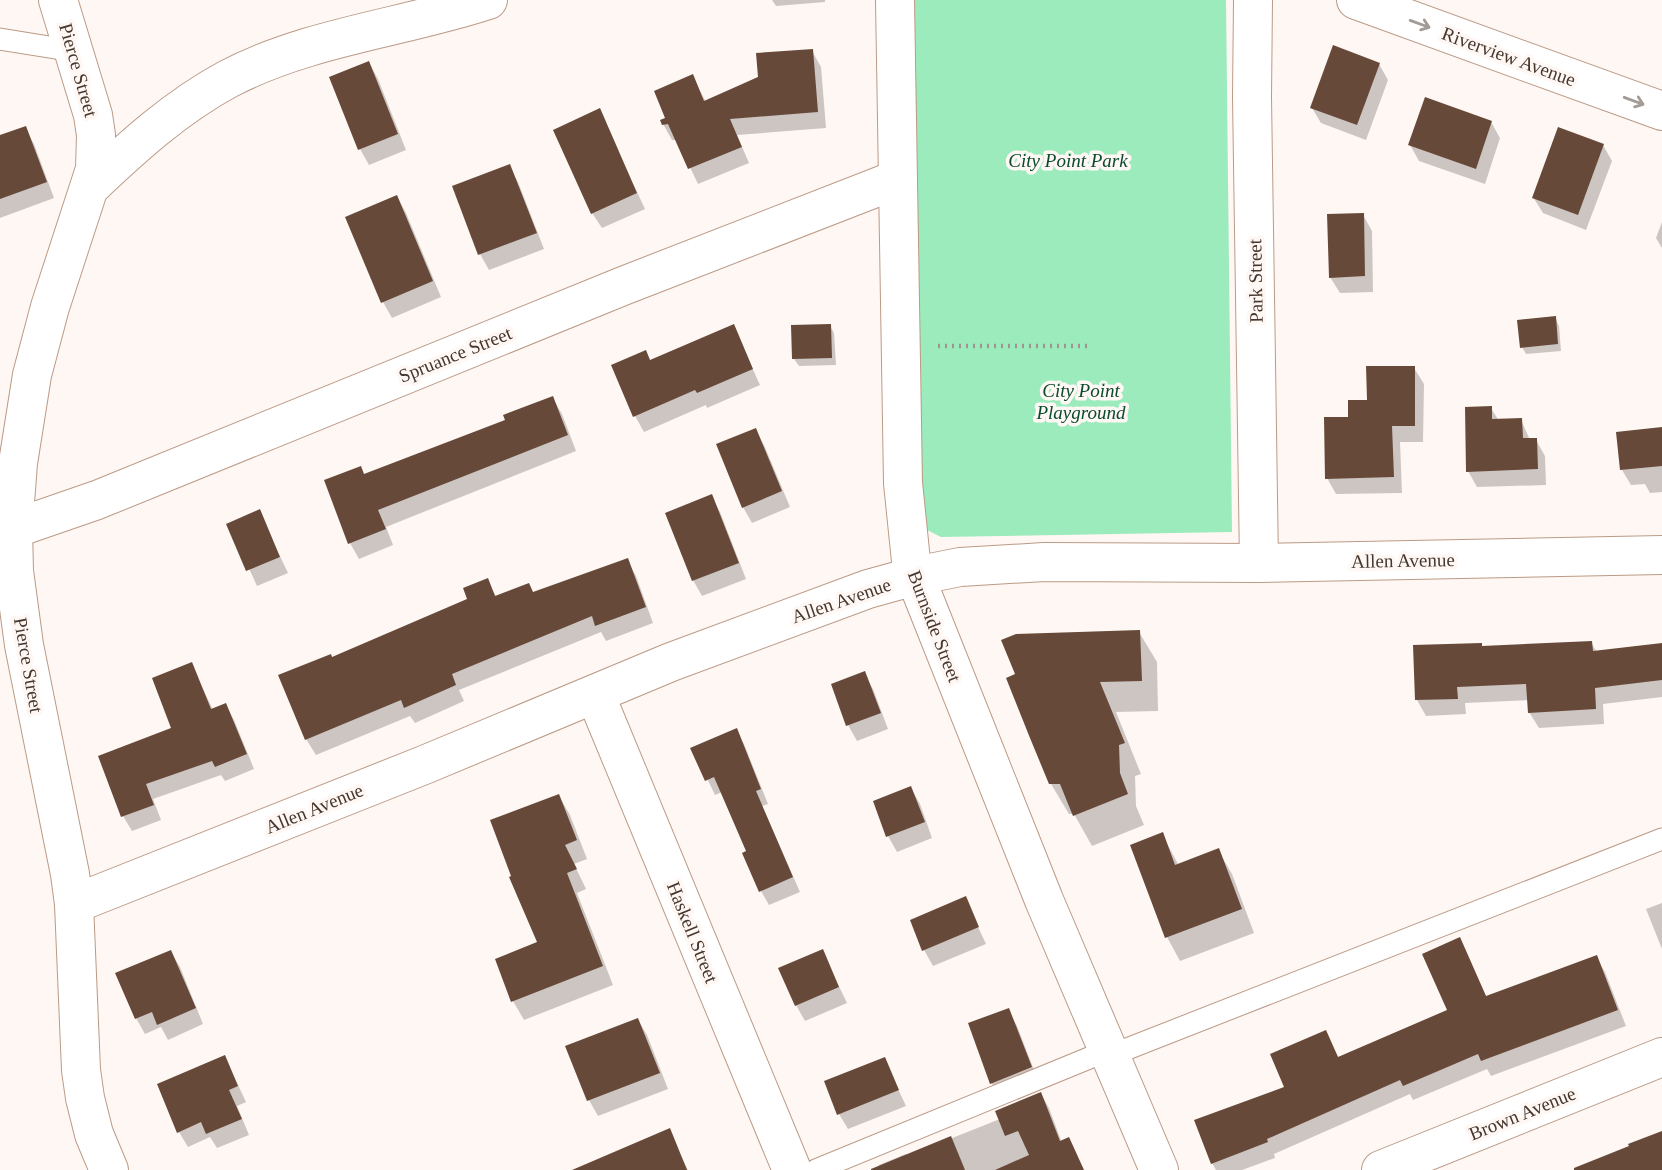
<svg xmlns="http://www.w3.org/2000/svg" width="1662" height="1170" font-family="'Times New Roman',serif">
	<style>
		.green { fill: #9cebbd }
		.shadow { fill: #0003 }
		.building { fill: #664938 }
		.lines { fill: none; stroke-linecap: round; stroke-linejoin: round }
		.service-casing { stroke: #bb9a86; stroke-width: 23 }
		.minor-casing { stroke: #bb9a86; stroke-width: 40 }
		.path { stroke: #a0958e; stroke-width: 4.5; stroke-dasharray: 2 5; stroke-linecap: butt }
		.service { stroke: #fff; stroke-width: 21 }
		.minor { stroke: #fff; stroke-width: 38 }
		.oneway { stroke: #a29b96 }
		.labels { text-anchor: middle; stroke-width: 7; stroke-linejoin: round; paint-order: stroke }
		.street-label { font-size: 19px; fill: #45372e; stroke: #fff7f3 }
		.park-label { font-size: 19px; font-style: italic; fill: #0a4a2d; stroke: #fff7f3 }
	</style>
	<rect width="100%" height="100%" fill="#fff7f3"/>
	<!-- green -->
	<polygon class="green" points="906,0 1226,0 1232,532 941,537 923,528"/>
	<!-- shadow -->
	<g class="shadow">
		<polygon points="772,0 825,0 825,2 776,6"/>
		<polygon points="812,51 821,67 826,128 737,135 749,163 698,184 677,140 672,140 663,124 692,76 706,102"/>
		<polygon points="369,63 378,79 406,150 369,165 360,149 331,78"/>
		<polygon points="1379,64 1388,80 1366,140 1321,123 1312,108"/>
		<polygon points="599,111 645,209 602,228 592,213"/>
		<polygon points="1491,122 1500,138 1485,184 1419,161 1410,145"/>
		<polygon points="25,128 34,144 54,198 0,218 0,137"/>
		<polygon points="1603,145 1612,161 1586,230 1543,213 1533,197"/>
		<polygon points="509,166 518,182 544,249 489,270 480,254"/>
		<polygon points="397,197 406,213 441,297 392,318 383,302"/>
		<polygon points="1363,215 1372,231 1373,292 1340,293 1330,277"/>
		<polygon points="1662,222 1662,248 1656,238"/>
		<polygon points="1555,318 1559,326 1561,351 1526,354 1522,347"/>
		<polygon points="733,326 760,385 707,408 706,405 644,432 635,416 651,362"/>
		<polygon points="830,326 834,333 836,365 799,366 794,359"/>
		<polygon points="1414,368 1424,384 1423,442 1400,442 1402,493 1336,494 1327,478 1349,418 1368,401"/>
		<polygon points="553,399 562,414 576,451 386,527 393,545 359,559 350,543 365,476 508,421"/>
		<polygon points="1491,408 1499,421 1521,420 1530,440 1536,440 1545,456 1546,485 1477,487 1468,471"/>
		<polygon points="1662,428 1662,492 1650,493 1645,484 1631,485 1622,470"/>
		<polygon points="755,430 764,445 790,507 752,523 743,507"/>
		<polygon points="711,496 720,512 746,579 702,596 693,580"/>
		<polygon points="259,512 288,573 257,586 229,525"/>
		<polygon points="627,560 636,576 653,623 606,641 601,632 459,690 464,701 415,723 410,716 316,755 306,739 332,659 469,600 487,580 497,598 533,594"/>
		<polygon points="1139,632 1157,662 1158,711 1116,712 1141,774 1135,776 1136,806 1144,825 1092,846 1074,814 1069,814 1051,784 1008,679"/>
		<polygon points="1591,643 1597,652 1662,645 1662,697 1603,704 1604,724 1539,728 1529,712 1529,700 1465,703 1466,714 1426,716 1417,700 1483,648"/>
		<polygon points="191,664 213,710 226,705 234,720 254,769 225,781 221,775 153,799 161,820 132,831 123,816 174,729"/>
		<polygon points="864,673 873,689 888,729 857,741 848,725 833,685"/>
		<polygon points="736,730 744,744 768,804 762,806 800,892 769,905 761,891 749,852 722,792 715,795 693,749"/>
		<polygon points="911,788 920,804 932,838 897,852 888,836 875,802"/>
		<polygon points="559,796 570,815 587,859 574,864 586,889 577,893 613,985 524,1020 513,1001 539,943"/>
		<polygon points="1162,834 1179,866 1218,850 1232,874 1254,933 1180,961 1167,937"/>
		<polygon points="965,899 986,944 933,966 924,950"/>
		<polygon points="1662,903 1662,949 1646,909"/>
		<polygon points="1459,940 1487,998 1596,957 1605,972 1626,1026 1491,1076 1487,1069 1413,1100 1410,1094 1274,1154 1275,1158 1242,1170 1216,1170 1212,1163 1287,1087 1325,1032 1339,1059 1449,1011"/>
		<polygon points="822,951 847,1003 805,1021 796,1005"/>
		<polygon points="171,952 180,967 203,1024 168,1040 161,1027 145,1034 136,1018"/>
		<polygon points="1008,1010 1017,1026 1039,1083 1001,1099 992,1084 970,1024"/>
		<polygon points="638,1020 647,1035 668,1089 598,1116 589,1100"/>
		<polygon points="225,1057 246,1102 237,1106 249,1135 217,1148 210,1137 188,1147 179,1132"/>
		<polygon points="884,1059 906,1106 848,1129 839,1114"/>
		<polygon points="1041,1094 1049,1108 1062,1143 1068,1140 1084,1170 881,1170 879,1165 906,1154 907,1156 1000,1119"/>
		<polygon points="669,1131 688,1170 617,1170"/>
	</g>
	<!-- building -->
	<g class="building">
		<polygon points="1333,45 1380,63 1357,125 1310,108"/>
		<polygon points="813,49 818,112 730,119 742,147 688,169 668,124 662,125 660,120 665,118 654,91 693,74 704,101 758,77 756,53"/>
		<polygon points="369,61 398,134 358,150 329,77"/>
		<polygon points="1425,97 1492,121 1476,169 1408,145"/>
		<polygon points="600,108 637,193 591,214 553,130"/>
		<polygon points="26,126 47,182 0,199 0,135"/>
		<polygon points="1558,127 1604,144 1578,215 1532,198"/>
		<polygon points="510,164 537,233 478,255 452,186"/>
		<polygon points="397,195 433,281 381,303 345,217"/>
		<polygon points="1364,213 1365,276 1329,278 1327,214"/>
		<polygon points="1556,316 1558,344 1520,348 1517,320"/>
		<polygon points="734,324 753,369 697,393 695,390 633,417 611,365 646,350 650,360"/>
		<polygon points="831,324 832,358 792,359 791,325"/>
		<polygon points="1366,366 1415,366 1415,426 1392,426 1394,477 1325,479 1324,417 1348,417 1348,400 1367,400"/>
		<polygon points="553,396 568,435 378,510 386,529 348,544 324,480 361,466 364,474 505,420 503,415"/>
		<polygon points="1492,406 1492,419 1522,418 1523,438 1537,438 1538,469 1466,472 1465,407"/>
		<polygon points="1662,427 1662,466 1620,470 1616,432"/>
		<polygon points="756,428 782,491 742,508 716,444"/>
		<polygon points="712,494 739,563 692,581 665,513"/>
		<polygon points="260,509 280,557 246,571 226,524"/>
		<polygon points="628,558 646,607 595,626 592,616 452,674 456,685 404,708 401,700 305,740 278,675 331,654 332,657 467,599 463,588 488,578 495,596 529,583 533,592"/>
		<polygon points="1140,630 1142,681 1100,682 1125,743 1119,745 1120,773 1128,794 1073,816 1060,784 1049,784 1030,738 1006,678 1015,674 1001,640 1016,634"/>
		<polygon points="1592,641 1593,651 1662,643 1662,680 1595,688 1596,709 1528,713 1526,684 1457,687 1458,699 1415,700 1413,645 1482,643 1482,646"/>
		<polygon points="192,662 211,709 226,703 247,754 215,767 212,761 146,784 154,805 121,817 98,756 171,728 152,678"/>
		<polygon points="865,671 881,713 846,726 831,684"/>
		<polygon points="737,728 761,789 756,791 793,877 759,892 742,853 746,851 714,777 705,781 690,748"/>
		<polygon points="911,786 925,822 886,837 873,801"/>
		<polygon points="559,794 577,840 565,845 577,869 567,873 603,966 511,1002 495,959 537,942 509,877 511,876 490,820"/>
		<polygon points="1163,832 1175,865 1219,848 1242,909 1165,938 1130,845"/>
		<polygon points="966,896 979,927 922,951 910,920"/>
		<polygon points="1460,937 1486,996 1597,955 1618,1010 1481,1061 1478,1054 1403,1086 1400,1080 1267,1139 1268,1142 1211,1164 1194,1120 1284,1087 1270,1054 1326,1030 1338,1057 1447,1010 1422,954"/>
		<polygon points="823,949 839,987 795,1006 778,968"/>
		<polygon points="171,950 196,1008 157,1025 152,1012 135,1019 115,973"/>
		<polygon points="1009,1008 1032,1067 990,1084 968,1023"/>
		<polygon points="638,1018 660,1073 587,1101 565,1046"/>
		<polygon points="225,1055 238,1086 229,1090 242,1119 206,1134 201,1122 177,1133 157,1084"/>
		<polygon points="885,1057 899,1090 837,1115 824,1081"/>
		<polygon points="1041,1092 1060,1141 1069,1137 1084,1170 995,1170 1029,1155 1018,1131 1005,1136 995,1111"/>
		<polygon points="670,1128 687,1170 572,1170"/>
		<polygon points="1662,1131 1662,1170 1574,1170 1574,1168 1629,1146 1628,1144"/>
		<polygon points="951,1136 965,1170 871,1170 871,1169"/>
	</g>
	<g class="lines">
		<defs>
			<g id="service">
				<polyline points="0,39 74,51"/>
				<polyline points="816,1170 1094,1056 1127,1049 1662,839"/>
			</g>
			<g id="minor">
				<polyline points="58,0 93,115 96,135 95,169 50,307 32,375 18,463 13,529 14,571 24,645 70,874 74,904 81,1070 85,1098 94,1134 109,1170"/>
				<polyline points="895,0 903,483 911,561 915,576 1044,900 1159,1170"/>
				<polyline points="1253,0 1252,97 1259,563"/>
				<polyline points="1356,0 1662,111"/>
				<path d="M90 187C132 147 176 107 228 79 308 37 403 28 488 0"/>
				<polyline points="13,529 97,500 623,286 898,179"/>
				<polyline points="595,694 792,1170"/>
				<polyline points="74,904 424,765 671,662 868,589 915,576 960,567 1044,562 1259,563 1662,555"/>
				<polyline points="1381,1170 1662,1057"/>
			</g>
		</defs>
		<!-- service casing -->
		<use href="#service" class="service-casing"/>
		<!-- minor casing -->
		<use href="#minor" class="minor-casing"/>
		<!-- path -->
		<polyline class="path" points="938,346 1091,346"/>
		<!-- service -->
		<use href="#service" class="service"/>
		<!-- minor -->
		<use href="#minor" class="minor"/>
	</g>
	<!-- one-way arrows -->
	<defs><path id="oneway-shaft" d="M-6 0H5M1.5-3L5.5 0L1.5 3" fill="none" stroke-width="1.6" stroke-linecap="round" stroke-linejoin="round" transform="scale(1.75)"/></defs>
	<g class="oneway">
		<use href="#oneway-shaft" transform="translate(1420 24) rotate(20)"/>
		<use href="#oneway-shaft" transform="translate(1634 101) rotate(20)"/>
	</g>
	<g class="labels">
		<!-- street labels -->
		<g class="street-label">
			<text transform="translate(1509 56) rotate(20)" y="7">Riverview Avenue</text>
			<text transform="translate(79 70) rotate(74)" y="7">Pierce Street</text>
			<text transform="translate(1255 281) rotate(-91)" y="7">Park Street</text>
			<text transform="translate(455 354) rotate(-22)" y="7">Spruance Street</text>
			<text transform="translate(1403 560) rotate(-1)" y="7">Allen Avenue</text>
			<text transform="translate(841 600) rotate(-19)" y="7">Allen Avenue</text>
			<text transform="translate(935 626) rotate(69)" y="7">Burnside Street</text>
			<text transform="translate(29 665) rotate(80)" y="7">Pierce Street</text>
			<text transform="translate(314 808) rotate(-22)" y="7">Allen Avenue</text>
			<text transform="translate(693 932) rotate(68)" y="7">Haskell Street</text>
			<text transform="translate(1522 1113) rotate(-22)" y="7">Brown Avenue</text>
		</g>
		<!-- park labels -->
		<g class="park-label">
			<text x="1068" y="167">City Point Park</text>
			<text x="1081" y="397">City Point<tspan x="1081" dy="22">Playground</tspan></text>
		</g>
	</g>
</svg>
